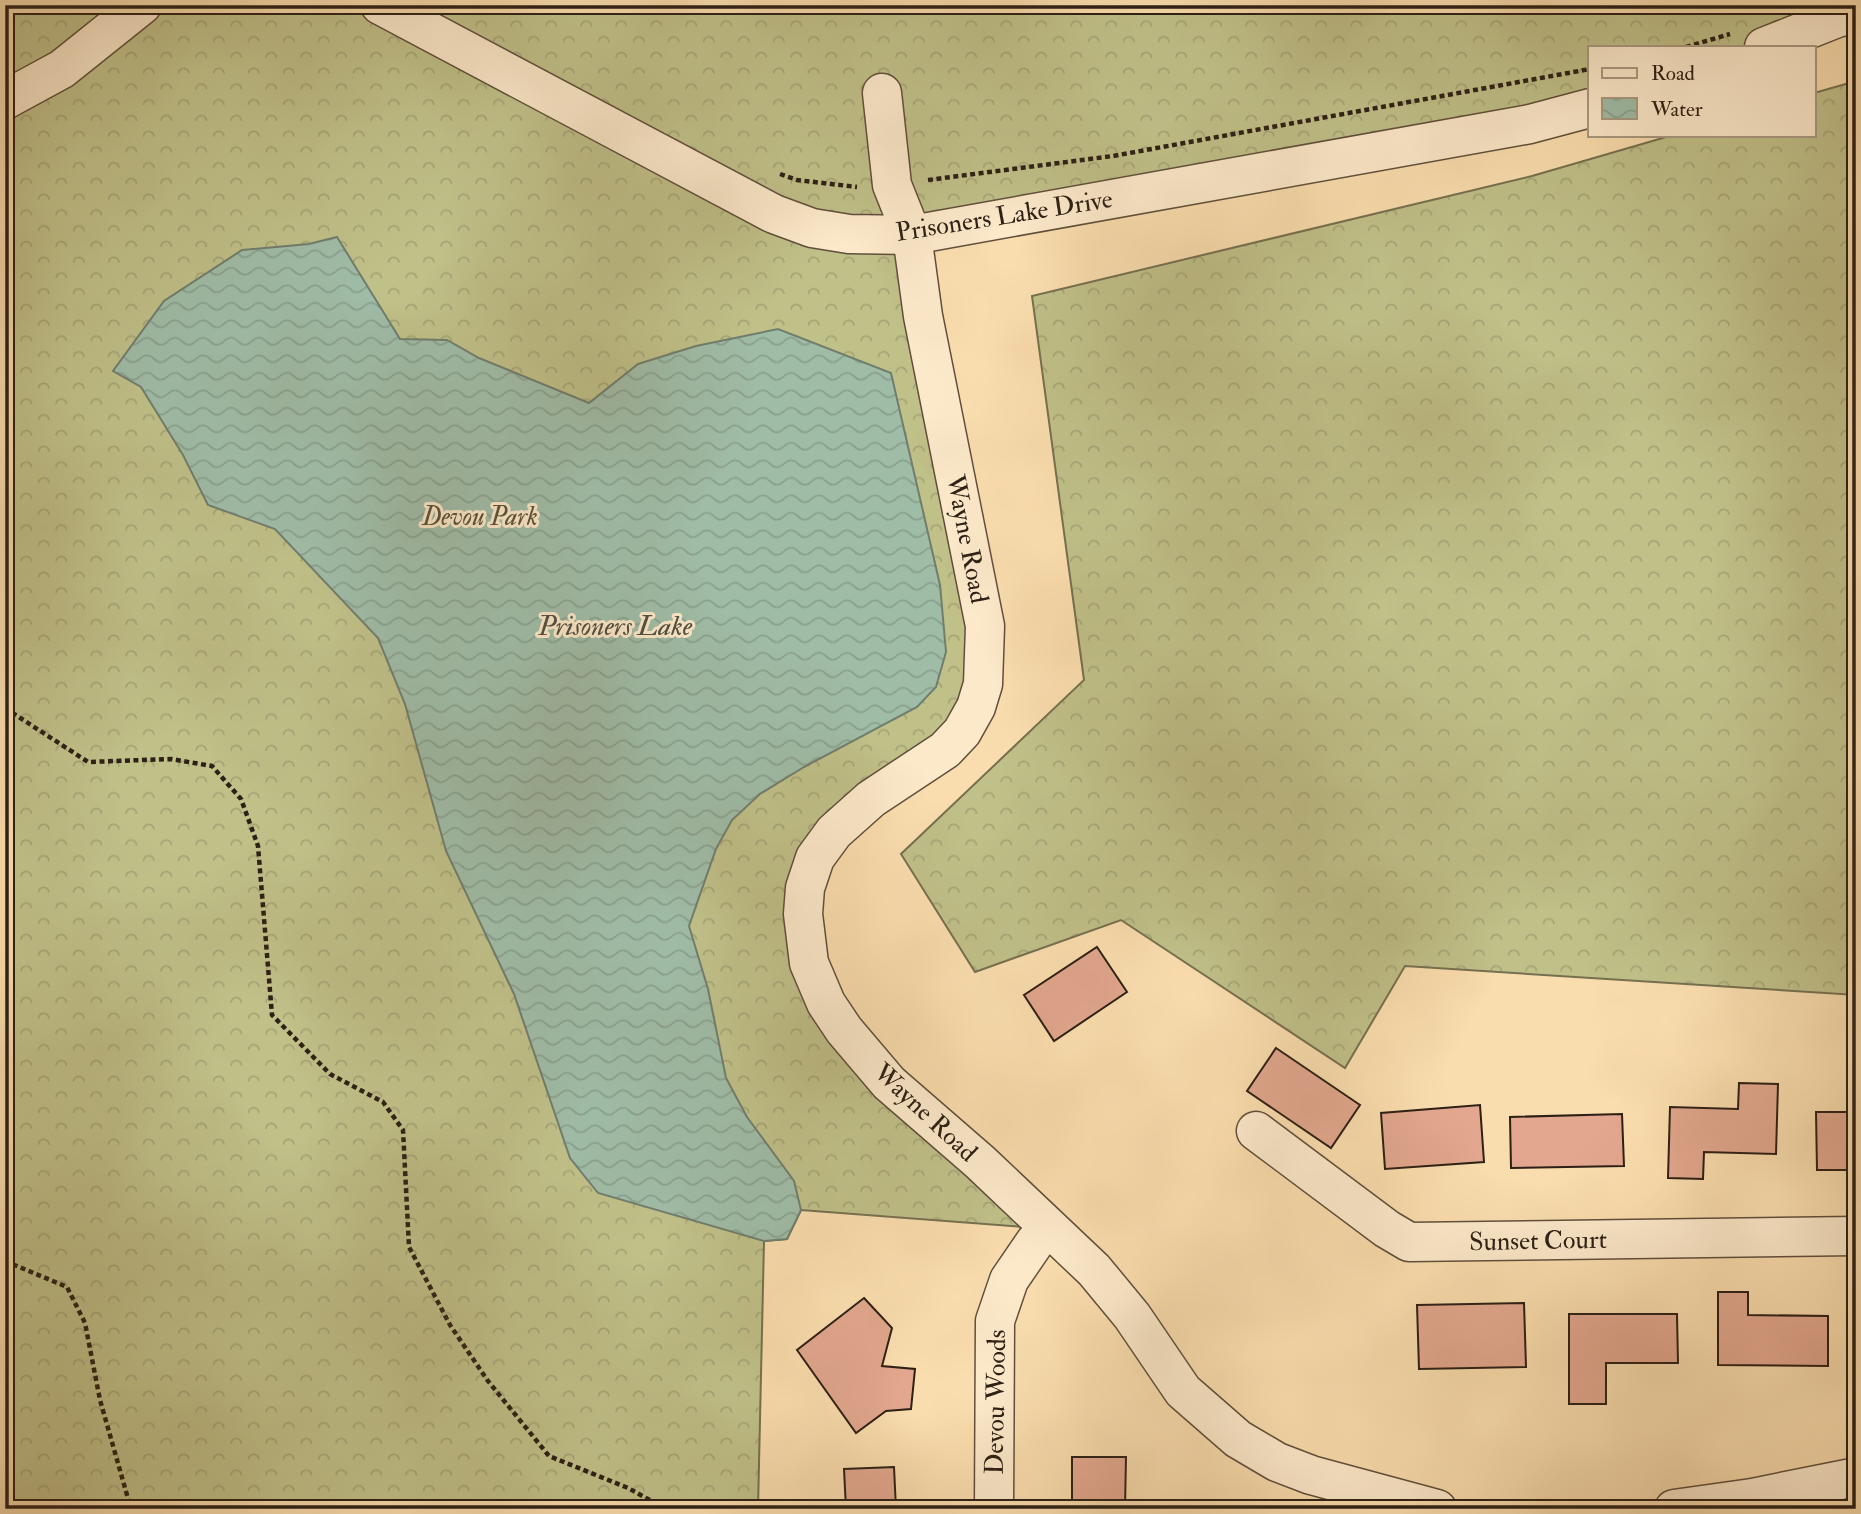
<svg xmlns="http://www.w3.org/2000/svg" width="1861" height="1514" font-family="'IM FELL Double Pica',serif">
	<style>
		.forest { fill: url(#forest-crowns); stroke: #767050; stroke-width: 2 }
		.water { fill: url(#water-waves); stroke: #717e6d; stroke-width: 2 }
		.building { fill: #e2a78e; stroke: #2d2016; stroke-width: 2 }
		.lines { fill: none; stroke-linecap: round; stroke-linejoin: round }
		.minor-casing { stroke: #604f3c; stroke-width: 41 }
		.path { stroke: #2d2016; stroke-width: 4.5; stroke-dasharray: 5 3.5; stroke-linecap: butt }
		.minor { stroke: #fce9ca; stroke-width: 38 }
		.labels { text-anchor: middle; stroke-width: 6; stroke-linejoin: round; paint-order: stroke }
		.street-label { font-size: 26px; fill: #2d2016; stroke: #fce9ca }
		.park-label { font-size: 26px; font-style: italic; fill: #595038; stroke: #fce9ca }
		.water-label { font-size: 28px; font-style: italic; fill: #4f4f42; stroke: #fce9ca }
	</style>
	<defs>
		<pattern id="forest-crowns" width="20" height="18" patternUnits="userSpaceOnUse" patternTransform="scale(1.75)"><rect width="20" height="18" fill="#c0c089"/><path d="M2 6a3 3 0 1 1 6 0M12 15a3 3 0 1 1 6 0" fill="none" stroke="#a5a576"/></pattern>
		<pattern id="water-waves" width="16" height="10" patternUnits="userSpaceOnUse" patternTransform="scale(1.75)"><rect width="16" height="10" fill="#9fbca7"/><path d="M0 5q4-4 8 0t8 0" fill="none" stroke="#89a18f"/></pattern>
	</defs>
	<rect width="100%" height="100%" fill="#faddae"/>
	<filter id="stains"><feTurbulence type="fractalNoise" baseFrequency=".00286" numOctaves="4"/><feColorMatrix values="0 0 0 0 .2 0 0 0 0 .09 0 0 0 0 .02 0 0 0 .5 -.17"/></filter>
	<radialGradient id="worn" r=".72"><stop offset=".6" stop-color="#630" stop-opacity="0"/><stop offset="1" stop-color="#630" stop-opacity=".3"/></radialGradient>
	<!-- forest -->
	<g class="forest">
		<polygon points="5,5 1790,5 1802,32 1764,47 1590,47 1590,108 912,235 983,684 815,858 827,1003 1050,1229 801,1210 787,1239 764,1241 758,1509 5,1509"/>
		<polygon points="1856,81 1856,995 1405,966 1345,1068 1121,920 975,972 901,854 1084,680 1032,296 1532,176 1673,135 1814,135 1814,93"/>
	</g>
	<!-- water -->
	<polygon class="water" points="337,237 400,339 447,340 479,358 589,403 638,364 696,346 778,329 891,373 940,585 946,652 936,687 917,707 804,767 760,794 732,820 716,849 689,926 708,989 726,1078 747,1117 794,1181 801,1210 787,1239 764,1241 598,1193 570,1158 514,994 446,851 405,704 378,638 275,529 208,505 183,455 141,387 113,371 164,301 242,250 309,244"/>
	<!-- building -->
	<g class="building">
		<polygon points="1097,947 1127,992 1054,1041 1024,995"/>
		<polygon points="1276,1048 1360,1105 1331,1148 1247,1091"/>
		<polygon points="1739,1083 1778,1084 1776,1154 1704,1152 1703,1179 1668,1178 1670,1107 1738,1109"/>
		<polygon points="1480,1105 1484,1162 1385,1169 1381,1113"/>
		<polygon points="1816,1112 1856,1112 1856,1170 1817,1170"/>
		<polygon points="1622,1114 1624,1166 1511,1168 1510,1117"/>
		<polygon points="1718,1292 1748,1292 1748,1315 1828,1316 1828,1366 1718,1365"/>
		<polygon points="864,1298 892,1328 882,1366 915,1369 911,1409 886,1411 856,1433 797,1350"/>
		<polygon points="1524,1303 1526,1367 1419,1369 1417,1305"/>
		<polygon points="1569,1314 1677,1314 1678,1363 1606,1363 1606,1404 1569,1404"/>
		<polygon points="1072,1457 1126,1457 1125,1509 1072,1509"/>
		<polygon points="894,1467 896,1509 846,1509 844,1469"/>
	</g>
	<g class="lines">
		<defs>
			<g id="minor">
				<polyline points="380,5 774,214 812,228 849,234 912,235 1530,124 1590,108"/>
				<polyline points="1764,47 1837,18 1856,14"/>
				<polyline points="882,93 892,185 912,235 923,316 985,626 983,684 976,707 962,732 945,750 871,799 834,832 815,858 805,888 803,914 809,963 826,1003 844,1030 889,1083 980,1162 1094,1270 1132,1316 1183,1391 1238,1439 1277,1462 1311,1475 1437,1509"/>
				<polyline points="5,100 62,69 142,5"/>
				<polyline points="1256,1131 1387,1229 1409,1242 1856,1236"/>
				<polyline points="994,1509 995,1321 1009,1280 1035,1242 1050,1229"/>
				<polyline points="1674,1509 1752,1498 1856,1477"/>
			</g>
		</defs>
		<!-- minor casing -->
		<use href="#minor" class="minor-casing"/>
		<!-- path -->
		<g class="path">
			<polyline points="1686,47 1730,34"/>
			<polyline points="780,174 797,180 857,187"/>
			<polyline points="928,180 1113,156 1590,69"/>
			<polyline points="5,708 88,762 171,759 212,766 241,799 258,846 272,1015 330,1074 383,1102 403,1130 409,1247 450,1325 488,1381 549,1456 628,1488 657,1504 678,1509"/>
			<polyline points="5,1261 67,1287 85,1323 100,1400 131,1509"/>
		</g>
		<!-- minor -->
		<use href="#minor" class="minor"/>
	</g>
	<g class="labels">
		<!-- street labels -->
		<g class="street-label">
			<text transform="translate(1004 215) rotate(-9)" y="9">Prisoners Lake Drive</text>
			<text transform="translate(968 539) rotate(79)" y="9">Wayne Road</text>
			<text transform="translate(926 1112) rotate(43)" y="9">Wayne Road</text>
			<text transform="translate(1538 1240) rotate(-1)" y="9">Sunset Court</text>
			<text transform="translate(995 1402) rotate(-89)" y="9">Devou Woods</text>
		</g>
		<!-- park labels -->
		<g class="park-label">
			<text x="480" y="525">Devou Park</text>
		</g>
		<!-- water labels -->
		<g class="water-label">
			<text x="615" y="635">Prisoners Lake</text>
		</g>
	</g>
	<!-- margin -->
	<rect width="1861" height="1514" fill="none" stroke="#faddae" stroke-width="28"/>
	<rect x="7" y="7" width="1847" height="1500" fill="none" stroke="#2d2016" stroke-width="3.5"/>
	<rect x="14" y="14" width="1833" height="1486" fill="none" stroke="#2d2016" stroke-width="2"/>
	<!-- legend -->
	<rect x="1588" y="46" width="228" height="91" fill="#fce9ca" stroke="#a99982" stroke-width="2"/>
	<rect x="1602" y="68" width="35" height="10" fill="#fce9ca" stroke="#a99982" stroke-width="2"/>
	<text x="1651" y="80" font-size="21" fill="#2d2016">Road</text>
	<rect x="1602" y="98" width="35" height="21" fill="url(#water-waves)" stroke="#a99982" stroke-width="2"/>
	<text x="1651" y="116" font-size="21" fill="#2d2016">Water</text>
	<rect width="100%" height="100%" filter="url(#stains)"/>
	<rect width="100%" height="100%" fill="url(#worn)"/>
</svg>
